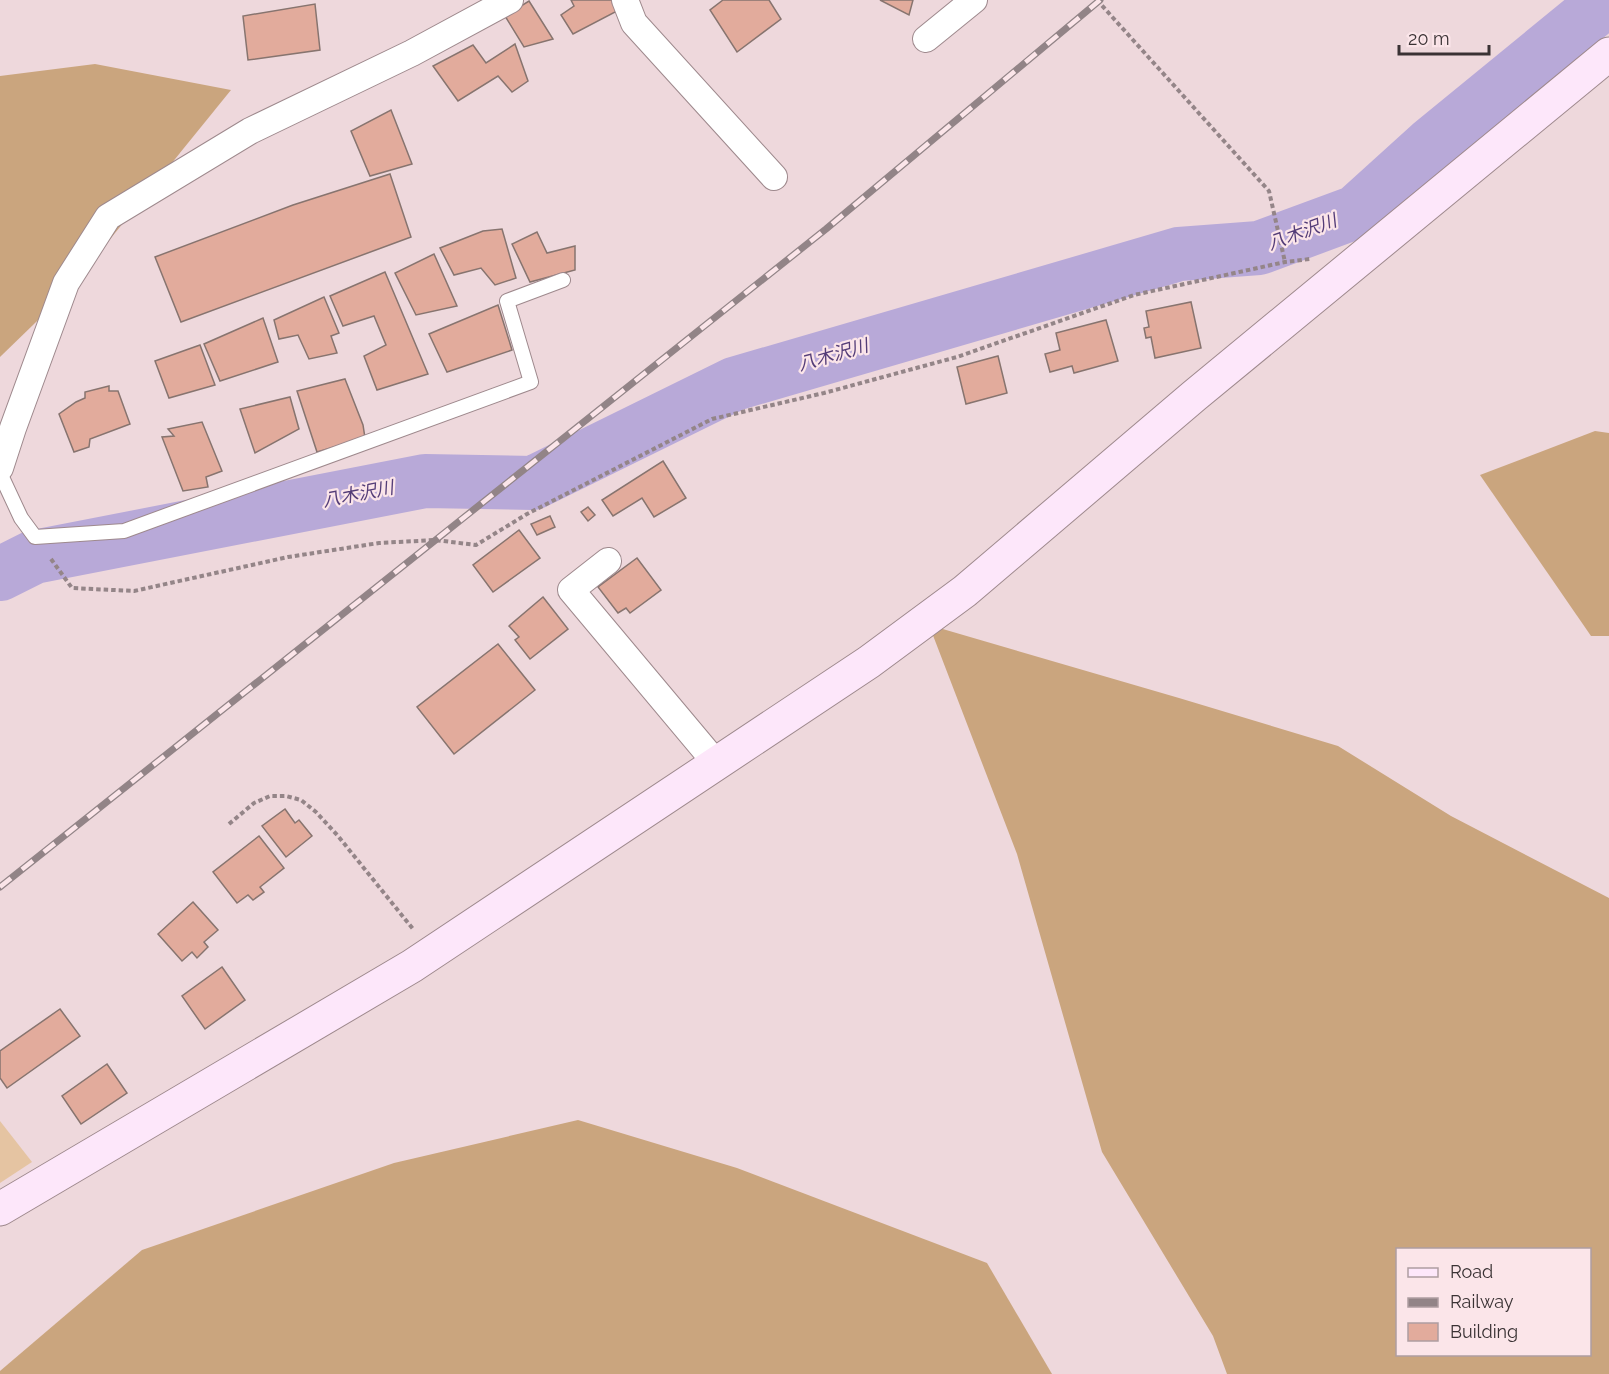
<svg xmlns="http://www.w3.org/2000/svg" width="1609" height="1374" font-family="Raleway,'Noto Sans JP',sans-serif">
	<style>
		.green { fill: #e5c4a2 }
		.forest { fill: #caa57e; fill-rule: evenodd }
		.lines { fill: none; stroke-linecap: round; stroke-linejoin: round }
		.river { stroke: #b8a9d8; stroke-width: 54 }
		.building { fill: #e2ab9c; stroke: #87746f; stroke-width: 1.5 }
		.lane-casing { stroke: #9e898d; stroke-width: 16 }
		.street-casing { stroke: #9e898d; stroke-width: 28 }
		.secondary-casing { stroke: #9e898d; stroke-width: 35 }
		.path { stroke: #948588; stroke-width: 4; stroke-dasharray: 4.5 3; stroke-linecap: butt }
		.lane { stroke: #fff; stroke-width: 14 }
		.street { stroke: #fff; stroke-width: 26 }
		.secondary { stroke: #fde7fa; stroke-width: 33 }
		.rail-casing { stroke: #928487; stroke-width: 7 }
		.rail { stroke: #fbe5e9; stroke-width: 4.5; stroke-dasharray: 14; stroke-linecap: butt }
		.labels { text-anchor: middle; stroke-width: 4.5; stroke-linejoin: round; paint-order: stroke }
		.water-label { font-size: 18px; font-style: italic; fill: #543d78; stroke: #fbe5e9 }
	</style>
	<rect width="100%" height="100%" fill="#eed8dc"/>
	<!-- green -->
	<polygon class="green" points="0,1121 32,1162 0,1183"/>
	<!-- forest -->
	<g class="forest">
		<polygon points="95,64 231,90 68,291 0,357 0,76"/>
		<polygon points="1595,431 1609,433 1609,636 1591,636 1480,475"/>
		<path d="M929 625 1179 698 1338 746 1451 816 1609 898V1374H1227L1213 1336 1102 1152 1017 854ZM1398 1250H1590V1354H1398Z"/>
		<polygon points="578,1120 737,1168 987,1263 1052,1374 0,1374 0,1371 142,1250 394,1163"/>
	</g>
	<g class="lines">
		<!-- river -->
		<polyline class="river" points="0,574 34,557 425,481 533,483 734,384 1179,254 1259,248 1356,212 1430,145 1607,0"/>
	</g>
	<!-- building -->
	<g class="building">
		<polygon points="571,0 613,0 619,10 573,34 561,15 574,6"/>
		<polygon points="723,0 769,0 781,19 737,52 710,10"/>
		<polygon points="880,0 913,0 909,15"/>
		<polygon points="529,1 553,39 524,47 505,16"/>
		<polygon points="315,4 320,50 248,60 243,16"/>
		<polygon points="515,44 528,81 512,92 498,76 458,101 433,66 473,45 486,63"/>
		<polygon points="391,110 412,164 370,176 351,131"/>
		<polygon points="390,174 411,237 181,322 155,257 293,205"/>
		<polygon points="502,229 516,278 495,285 481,268 454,275 440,248 483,231"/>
		<polygon points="537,232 547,253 575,246 575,270 530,282 512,244"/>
		<polygon points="434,254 457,306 416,315 395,273"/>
		<polygon points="385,272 428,374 377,390 364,356 386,345 374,316 343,326 330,296"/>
		<polygon points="324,297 339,333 331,336 337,353 309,359 298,335 279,339 274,320"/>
		<polygon points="1191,302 1201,348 1155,358 1151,337 1146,338 1144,328 1149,327 1146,311"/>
		<polygon points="498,305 512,350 447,372 429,334"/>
		<polygon points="263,318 278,362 220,381 204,344"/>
		<polygon points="1106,320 1118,361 1074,373 1072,366 1050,372 1045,354 1060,350 1056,333"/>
		<polygon points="200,345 215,385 169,398 155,361"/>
		<polygon points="998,356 1007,393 966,404 957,367"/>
		<polygon points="345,379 363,425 365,438 317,452 297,391"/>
		<polygon points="109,386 109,391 118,391 130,424 90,439 89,447 74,452 59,414 76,402 85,398 85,392"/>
		<polygon points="290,397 299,429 255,453 240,409"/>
		<polygon points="202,422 222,471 206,477 208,487 183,491 162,437 174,436 168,429"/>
		<polygon points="663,461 686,498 654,517 642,498 613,516 602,500"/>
		<polygon points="588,507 595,515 588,521 581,512"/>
		<polygon points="550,516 555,527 537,535 531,524"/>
		<polygon points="519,530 540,558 493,592 473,565"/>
		<polygon points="637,558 661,590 630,613 626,608 618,613 598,587"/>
		<polygon points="543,597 568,629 530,659 515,640 519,637 509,626"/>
		<polygon points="498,644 535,690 454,754 417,707"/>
		<polygon points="285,809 295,823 299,820 312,836 286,857 262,826"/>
		<polygon points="259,836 284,868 260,887 264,892 253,900 248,895 237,903 213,872"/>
		<polygon points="193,902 218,930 204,942 208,947 197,958 192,952 182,961 158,934"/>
		<polygon points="222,967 245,1000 205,1029 182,996"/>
		<polygon points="60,1009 80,1036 7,1088 0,1078 0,1051"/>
		<polygon points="107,1064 127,1093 81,1124 62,1096"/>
	</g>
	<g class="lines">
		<defs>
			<polyline id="lane" points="0,473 21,518 35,537 124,531 531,382 507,301 563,280"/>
			<g id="street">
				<polyline points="625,0 634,23 774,177"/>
				<polyline points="926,39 974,0"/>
				<polyline points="0,468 13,428 66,283 108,217 250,131 412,53 510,0"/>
				<polyline points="608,561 571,590 716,763"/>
			</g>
			<polyline id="secondary" points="0,1209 412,966 869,662 965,591 1194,396 1609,54"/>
		</defs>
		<!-- lane casing -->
		<use href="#lane" class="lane-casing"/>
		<!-- street casing -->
		<use href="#street" class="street-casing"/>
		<!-- secondary casing -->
		<use href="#secondary" class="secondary-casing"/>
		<!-- path -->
		<g class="path">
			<polyline points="1097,0 1269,191 1285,262"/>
			<polyline points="51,559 72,588 134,591 288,557 379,543 435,540 476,545 527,514 712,419 824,393 957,357 1134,295 1285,262 1310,259"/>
			<polyline points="229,824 254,803 270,796 286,796 301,800 316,812 338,836 413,929"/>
		</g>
		<!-- lane -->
		<use href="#lane" class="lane"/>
		<!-- street -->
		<use href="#street" class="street"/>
		<!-- secondary -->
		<use href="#secondary" class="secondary"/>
		<defs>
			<polyline id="rail" points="0,887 826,229 1100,0"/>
		</defs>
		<!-- rail casing -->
		<use href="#rail" class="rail-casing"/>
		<!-- rail -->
		<use href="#rail" class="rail"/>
	</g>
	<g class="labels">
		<!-- water labels -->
		<g class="water-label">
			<text transform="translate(1302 232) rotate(-20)" y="6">八木沢川</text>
			<text transform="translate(833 355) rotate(-16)" y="6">八木沢川</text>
			<text transform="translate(358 494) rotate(-11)" y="6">八木沢川</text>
		</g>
	</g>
	<!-- legend -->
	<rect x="1396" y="1248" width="195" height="108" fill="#fbe5e9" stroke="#ae9da1" stroke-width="1.5"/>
	<rect x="1408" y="1268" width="30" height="9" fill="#fde7fa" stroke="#ae9da1" stroke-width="1.5"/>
	<text x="1450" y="1278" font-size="18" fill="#3a3234">Road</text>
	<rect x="1408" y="1298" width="30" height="9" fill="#928487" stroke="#ae9da1" stroke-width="1.5"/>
	<text x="1450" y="1308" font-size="18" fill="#3a3234">Railway</text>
	<rect x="1408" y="1323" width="30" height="18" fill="#e2ab9c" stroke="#ae9da1" stroke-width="1.5"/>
	<text x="1450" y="1338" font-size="18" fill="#3a3234">Building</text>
	<!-- scale -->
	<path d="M1399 45v9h90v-9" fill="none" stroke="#3a3234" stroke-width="3"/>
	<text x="1408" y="45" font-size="18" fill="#3a3234" stroke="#fbe5e9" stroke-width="4.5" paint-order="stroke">20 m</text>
</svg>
